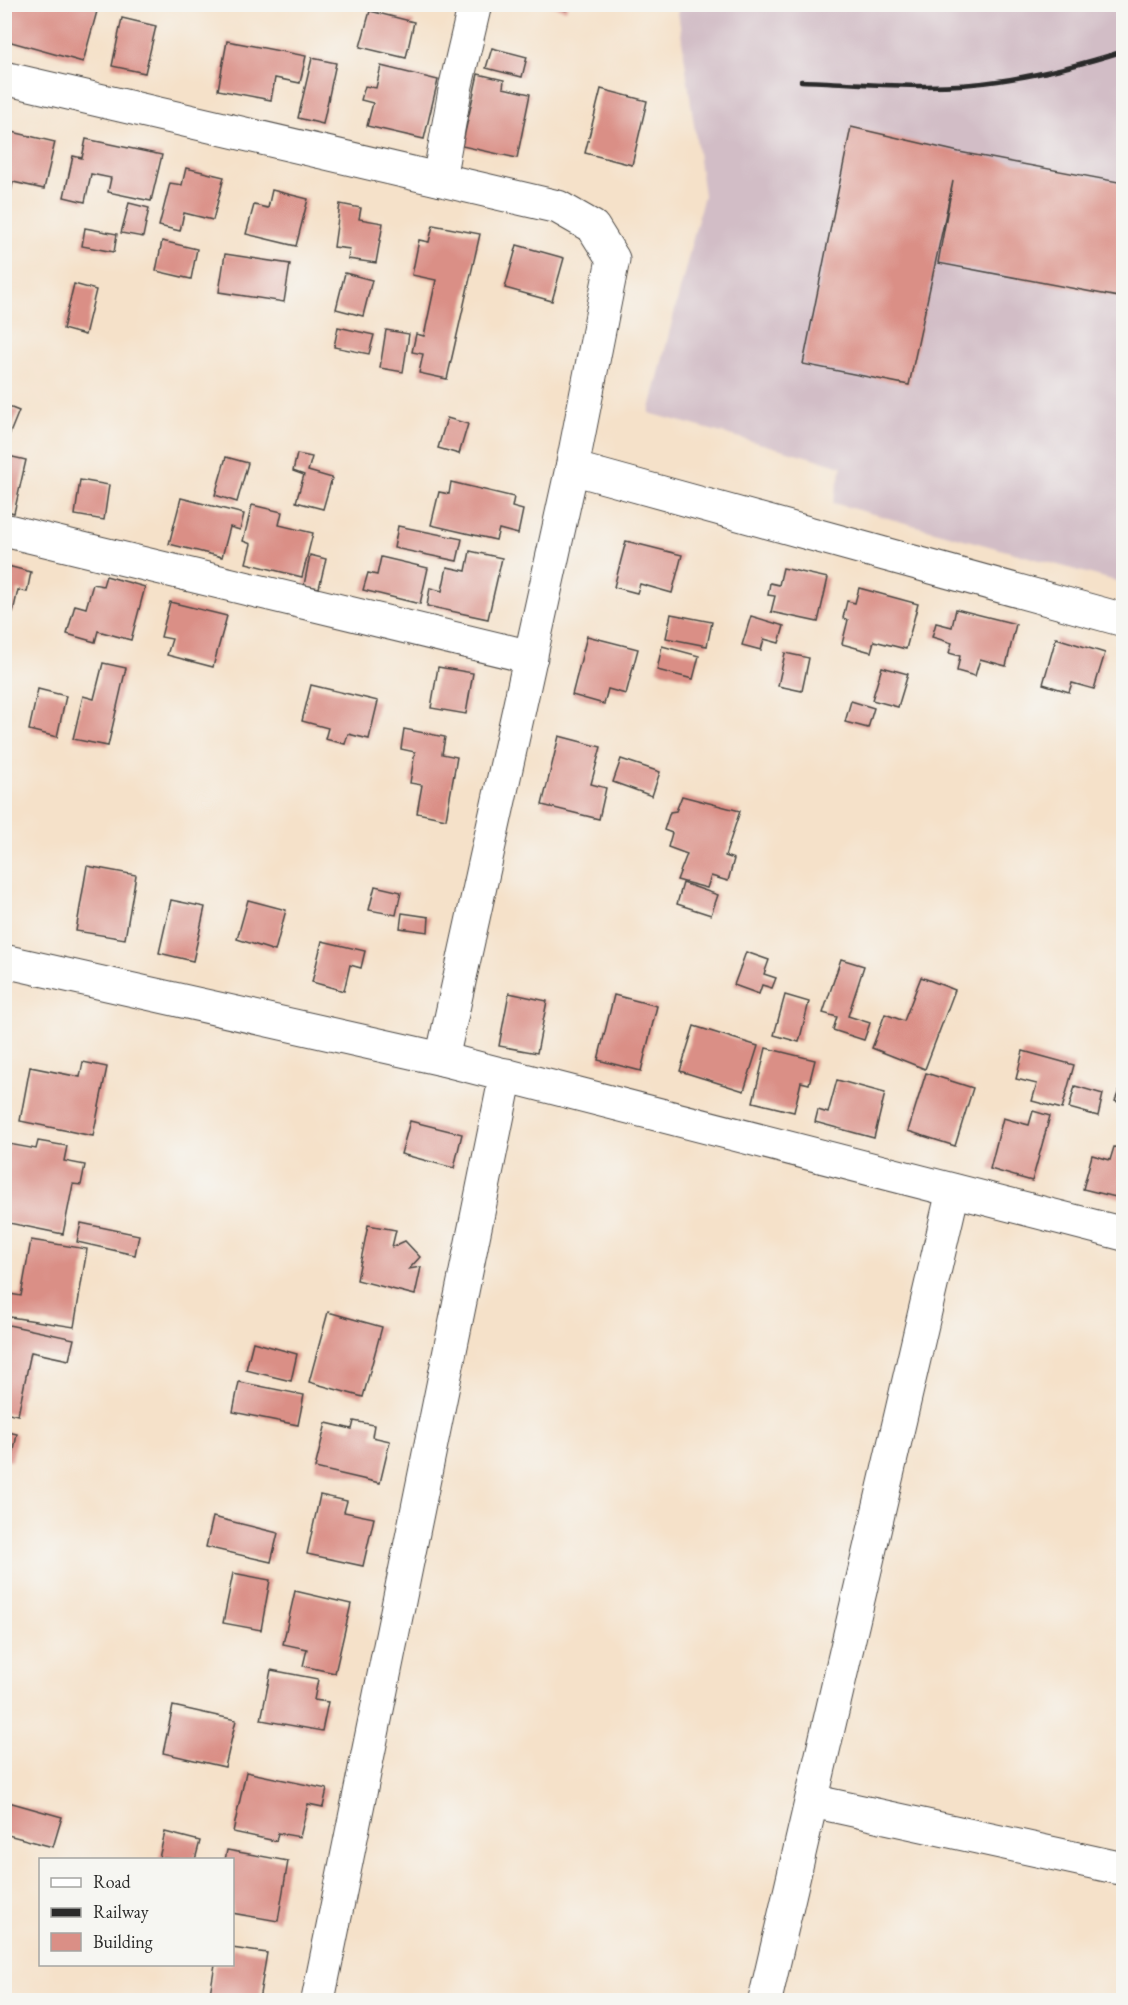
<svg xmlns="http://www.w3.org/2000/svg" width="1128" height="2005" font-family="'EB Garamond',serif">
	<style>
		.industrial { fill: #d2bdc6 }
		.building { fill: #da8f86 }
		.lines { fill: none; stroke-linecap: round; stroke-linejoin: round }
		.street-casing { stroke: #494643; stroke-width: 35 }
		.street { stroke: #fff; stroke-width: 33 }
		.rail { stroke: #2b2b2b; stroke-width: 4.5 }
	</style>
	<rect width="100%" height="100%" fill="#f6f6f2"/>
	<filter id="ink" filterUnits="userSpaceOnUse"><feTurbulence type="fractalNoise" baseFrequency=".0167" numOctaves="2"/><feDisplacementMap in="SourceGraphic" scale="12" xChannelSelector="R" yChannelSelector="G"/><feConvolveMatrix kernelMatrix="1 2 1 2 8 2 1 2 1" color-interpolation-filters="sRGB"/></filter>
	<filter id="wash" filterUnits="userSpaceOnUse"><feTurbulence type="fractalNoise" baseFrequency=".008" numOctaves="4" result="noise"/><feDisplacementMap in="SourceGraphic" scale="24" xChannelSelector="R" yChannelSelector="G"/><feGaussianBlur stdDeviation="1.35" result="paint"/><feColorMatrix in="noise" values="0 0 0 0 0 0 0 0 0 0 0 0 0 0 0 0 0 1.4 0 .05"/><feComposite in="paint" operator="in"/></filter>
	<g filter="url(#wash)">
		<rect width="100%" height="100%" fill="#f5e1c9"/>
		<!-- industrial -->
		<polygon class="industrial" points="677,5 1123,5 1123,583 833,503 842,466 649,413 704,195"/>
		<g id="blocks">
			<!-- building -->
			<g class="building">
				<polygon points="8,4 99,4 83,62 4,40 4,17"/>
				<polygon points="545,4 568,4 566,10"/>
				<polygon points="370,11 414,22 406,58 360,47"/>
				<polygon points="122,18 156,26 145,73 112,66"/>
				<polygon points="227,41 306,56 300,83 275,78 271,100 218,90"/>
				<polygon points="492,48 527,57 522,77 486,68"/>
				<polygon points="312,58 336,63 323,124 298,118"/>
				<polygon points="381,66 438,80 424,139 367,126 373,103 361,100 365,86 376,88"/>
				<polygon points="478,74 504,80 503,88 530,94 517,158 462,146"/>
				<polygon points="601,89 647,101 632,165 585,153"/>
				<polygon points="851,127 959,152 1124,183 1124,298 938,263 953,181 909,385 803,364"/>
				<polygon points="4,130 55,142 44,189 13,182 9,201 4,200"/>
				<polygon points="86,139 162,155 151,201 108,192 111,178 91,174 85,202 64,197 73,156 82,158"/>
				<polygon points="186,168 224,177 213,220 184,213 180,231 159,226 170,183 182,185"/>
				<polygon points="272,190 308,199 296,246 246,234 254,205 268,208"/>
				<polygon points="129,203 149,208 143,237 121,233"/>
				<polygon points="340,204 361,208 359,219 383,223 376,263 348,259 350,249 334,247"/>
				<polygon points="433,225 480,234 447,379 419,373 423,354 412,352 416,334 424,336 436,280 412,275 419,240 429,242"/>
				<polygon points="85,228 117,234 114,252 82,246"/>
				<polygon points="162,241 197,249 191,279 156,271"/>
				<polygon points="517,245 564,258 552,301 505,288"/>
				<polygon points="225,254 290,264 284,302 219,292"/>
				<polygon points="345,273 372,280 363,316 336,309"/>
				<polygon points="74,284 96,290 85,335 63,329"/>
				<polygon points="338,327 374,335 369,354 334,347"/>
				<polygon points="386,330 409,334 403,372 380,368"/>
				<polygon points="4,405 19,411 8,438 4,436"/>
				<polygon points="447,418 468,424 459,454 438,448"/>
				<polygon points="297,454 312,457 308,471 332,478 323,509 296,502 304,475 293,471"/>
				<polygon points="4,455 26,460 14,513 4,510"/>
				<polygon points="226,457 248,463 237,502 215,495"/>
				<polygon points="80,480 109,485 104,520 75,515"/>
				<polygon points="451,482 514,497 512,507 523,510 518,534 499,529 496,540 431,525 439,492 449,494"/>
				<polygon points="181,498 244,514 240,530 230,527 222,557 169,544"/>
				<polygon points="252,505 282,512 279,525 313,533 302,577 246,563 251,544 243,541"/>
				<polygon points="398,526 462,539 457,561 394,548"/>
				<polygon points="626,541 682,555 672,593 640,584 637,593 614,587"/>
				<polygon points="470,551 502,558 488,619 427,606 430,588 442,591 447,567 466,571"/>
				<polygon points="310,555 326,559 319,588 304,585"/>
				<polygon points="381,557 428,568 420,604 363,590 368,573 377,575"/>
				<polygon points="4,565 31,572 27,592 18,590 13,612 4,610"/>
				<polygon points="783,568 828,578 818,622 771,612 775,596 768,595 770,583 779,585"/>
				<polygon points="106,576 145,587 131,640 98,631 95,642 67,634 75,605 86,608 93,584 103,586"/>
				<polygon points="859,588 918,604 906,649 874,641 871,652 842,644 848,620 843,618 847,601 855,603"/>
				<polygon points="170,602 227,616 213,667 167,655 172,639 161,637"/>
				<polygon points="956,609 1016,624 1006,666 980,659 975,676 957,671 960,656 949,653 952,643 932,637 936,623 952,627"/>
				<polygon points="671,614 712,622 707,646 666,638"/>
				<polygon points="751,616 784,626 779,643 764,639 761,650 742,645"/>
				<polygon points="587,636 638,649 626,694 608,689 604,704 572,695"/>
				<polygon points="1056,638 1105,653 1094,689 1072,683 1069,692 1043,684"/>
				<polygon points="662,646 699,656 693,679 657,670"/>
				<polygon points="785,653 809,658 802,691 778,686"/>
				<polygon points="103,663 126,668 108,746 73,739 83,696 94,699"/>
				<polygon points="438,667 473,673 466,714 431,708"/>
				<polygon points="882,667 908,674 898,707 872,700"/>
				<polygon points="311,685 378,701 369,739 348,734 345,744 325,739 328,728 302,721"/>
				<polygon points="38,689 66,696 57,737 29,730"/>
				<polygon points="851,701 874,708 868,728 845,722"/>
				<polygon points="404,729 445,737 442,754 457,757 446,819 417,813 422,785 410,783 415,752 401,749"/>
				<polygon points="559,736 601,747 591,784 606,788 599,819 542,805"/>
				<polygon points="621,759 660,772 652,796 613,782"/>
				<polygon points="682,796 740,811 725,856 734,859 728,881 711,876 707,888 677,880 687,854 668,847 672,833 664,830 670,812 676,811"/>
				<polygon points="87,866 136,875 125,939 76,931"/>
				<polygon points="683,883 718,895 711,915 677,904"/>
				<polygon points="375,886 401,892 396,915 369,910"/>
				<polygon points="171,900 205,907 193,961 159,953"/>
				<polygon points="248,900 286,910 275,951 237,939"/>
				<polygon points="402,913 429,917 428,932 400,928"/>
				<polygon points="322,941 365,951 361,968 350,965 344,991 312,982"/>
				<polygon points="746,952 769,960 764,974 776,978 772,988 762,985 759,994 734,985"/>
				<polygon points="841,959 864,966 848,1016 870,1023 864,1040 833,1030 837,1017 823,1013"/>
				<polygon points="921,977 955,990 925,1069 872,1048 885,1014 904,1021"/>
				<polygon points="509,993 547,1001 537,1053 499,1046"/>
				<polygon points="614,995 657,1006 641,1071 598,1060"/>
				<polygon points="785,995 809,1002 799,1042 774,1035"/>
				<polygon points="694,1026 758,1046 744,1091 680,1071"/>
				<polygon points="766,1048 815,1060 809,1084 801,1082 794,1112 753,1102"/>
				<polygon points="1023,1051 1074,1065 1062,1109 1032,1101 1037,1084 1016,1079"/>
				<polygon points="83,1062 107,1067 93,1136 20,1121 30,1067 80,1077"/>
				<polygon points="926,1073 973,1088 955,1146 908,1131"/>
				<polygon points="837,1080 885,1093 874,1138 815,1122 818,1110 828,1113"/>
				<polygon points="1122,1083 1124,1083 1124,1104 1115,1101"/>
				<polygon points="1075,1086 1103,1094 1098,1116 1069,1108"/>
				<polygon points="1033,1111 1050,1116 1032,1181 990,1169 1003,1118 1029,1125"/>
				<polygon points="410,1121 462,1134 454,1168 401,1154"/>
				<polygon points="38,1141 67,1146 64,1161 85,1165 81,1185 73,1184 63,1234 4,1222 4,1166 9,1144 36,1149"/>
				<polygon points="1114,1147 1124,1149 1124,1199 1083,1189 1092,1155 1110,1160"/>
				<polygon points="81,1223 139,1235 135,1255 77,1242"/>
				<polygon points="368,1225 396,1230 392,1247 405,1241 420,1257 409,1269 421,1267 415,1295 357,1280"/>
				<polygon points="31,1240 87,1249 74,1327 4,1316 4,1293 21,1296"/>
				<polygon points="328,1312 382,1327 363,1397 309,1382"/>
				<polygon points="4,1324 74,1339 69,1360 31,1352 18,1415 4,1412"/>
				<polygon points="253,1342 297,1354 291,1381 246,1370"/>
				<polygon points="239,1382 304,1395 298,1425 233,1412"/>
				<polygon points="354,1421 374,1425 372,1437 390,1441 380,1483 315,1468 326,1423 352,1429"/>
				<polygon points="4,1431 17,1434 12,1461 4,1460"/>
				<polygon points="320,1495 347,1501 344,1512 374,1518 363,1566 307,1554"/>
				<polygon points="213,1517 278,1533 271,1562 206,1547"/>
				<polygon points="233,1573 270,1580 261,1630 223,1623"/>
				<polygon points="295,1591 351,1604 335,1673 303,1666 307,1649 283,1644"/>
				<polygon points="271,1670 318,1679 314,1700 328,1702 322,1731 261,1720"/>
				<polygon points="173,1706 236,1720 225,1767 163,1753"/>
				<polygon points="246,1772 327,1789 323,1807 308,1804 300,1837 278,1833 276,1841 233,1832"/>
				<polygon points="5,1801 62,1817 53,1847 4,1834"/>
				<polygon points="165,1832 200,1841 195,1860 159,1858"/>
				<polygon points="227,1850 288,1861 278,1921 232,1913 232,1860 225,1860"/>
				<polygon points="232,1948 267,1953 259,2000 209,2000 215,1964 232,1964"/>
			</g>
		</g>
	</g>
	<g filter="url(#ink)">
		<use href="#blocks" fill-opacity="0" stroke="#494643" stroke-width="1.5"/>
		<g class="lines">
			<defs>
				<g id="street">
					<polyline points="4,78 558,207 593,227 613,259 572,468 442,1059"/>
					<polyline points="439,179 456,85 475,4"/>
					<polyline points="572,468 1124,620"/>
					<polyline points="4,530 531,657"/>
					<polyline points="4,961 442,1059 1124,1234"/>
					<polyline points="812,1801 1124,1869"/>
					<polyline points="318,2000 506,1075"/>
					<polyline points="765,2000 953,1191"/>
				</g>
			</defs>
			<!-- street casing -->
			<use href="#street" class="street-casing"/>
			<!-- street -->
			<use href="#street" class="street"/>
			<!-- rail -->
			<path class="rail" d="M801 81C865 83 934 91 998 81 1040 75 1083 64 1124 51"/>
		</g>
	</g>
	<!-- margin -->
	<rect width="1128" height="2005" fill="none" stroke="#f6f6f2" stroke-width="24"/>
	<!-- legend -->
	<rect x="39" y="1858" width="195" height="108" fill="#f6f6f2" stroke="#a5a5a2" stroke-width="1.5"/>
	<rect x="51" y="1878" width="30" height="9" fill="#ffffff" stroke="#a5a5a2" stroke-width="1.5"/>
	<text x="93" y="1888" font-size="18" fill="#2b2b2b">Road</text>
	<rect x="51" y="1908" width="30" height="9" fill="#2b2b2b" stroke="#a5a5a2" stroke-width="1.5"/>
	<text x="93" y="1918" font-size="18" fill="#2b2b2b">Railway</text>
	<rect x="51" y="1933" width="30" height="18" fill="#da8f86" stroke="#a5a5a2" stroke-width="1.5"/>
	<text x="93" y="1948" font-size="18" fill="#2b2b2b">Building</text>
</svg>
